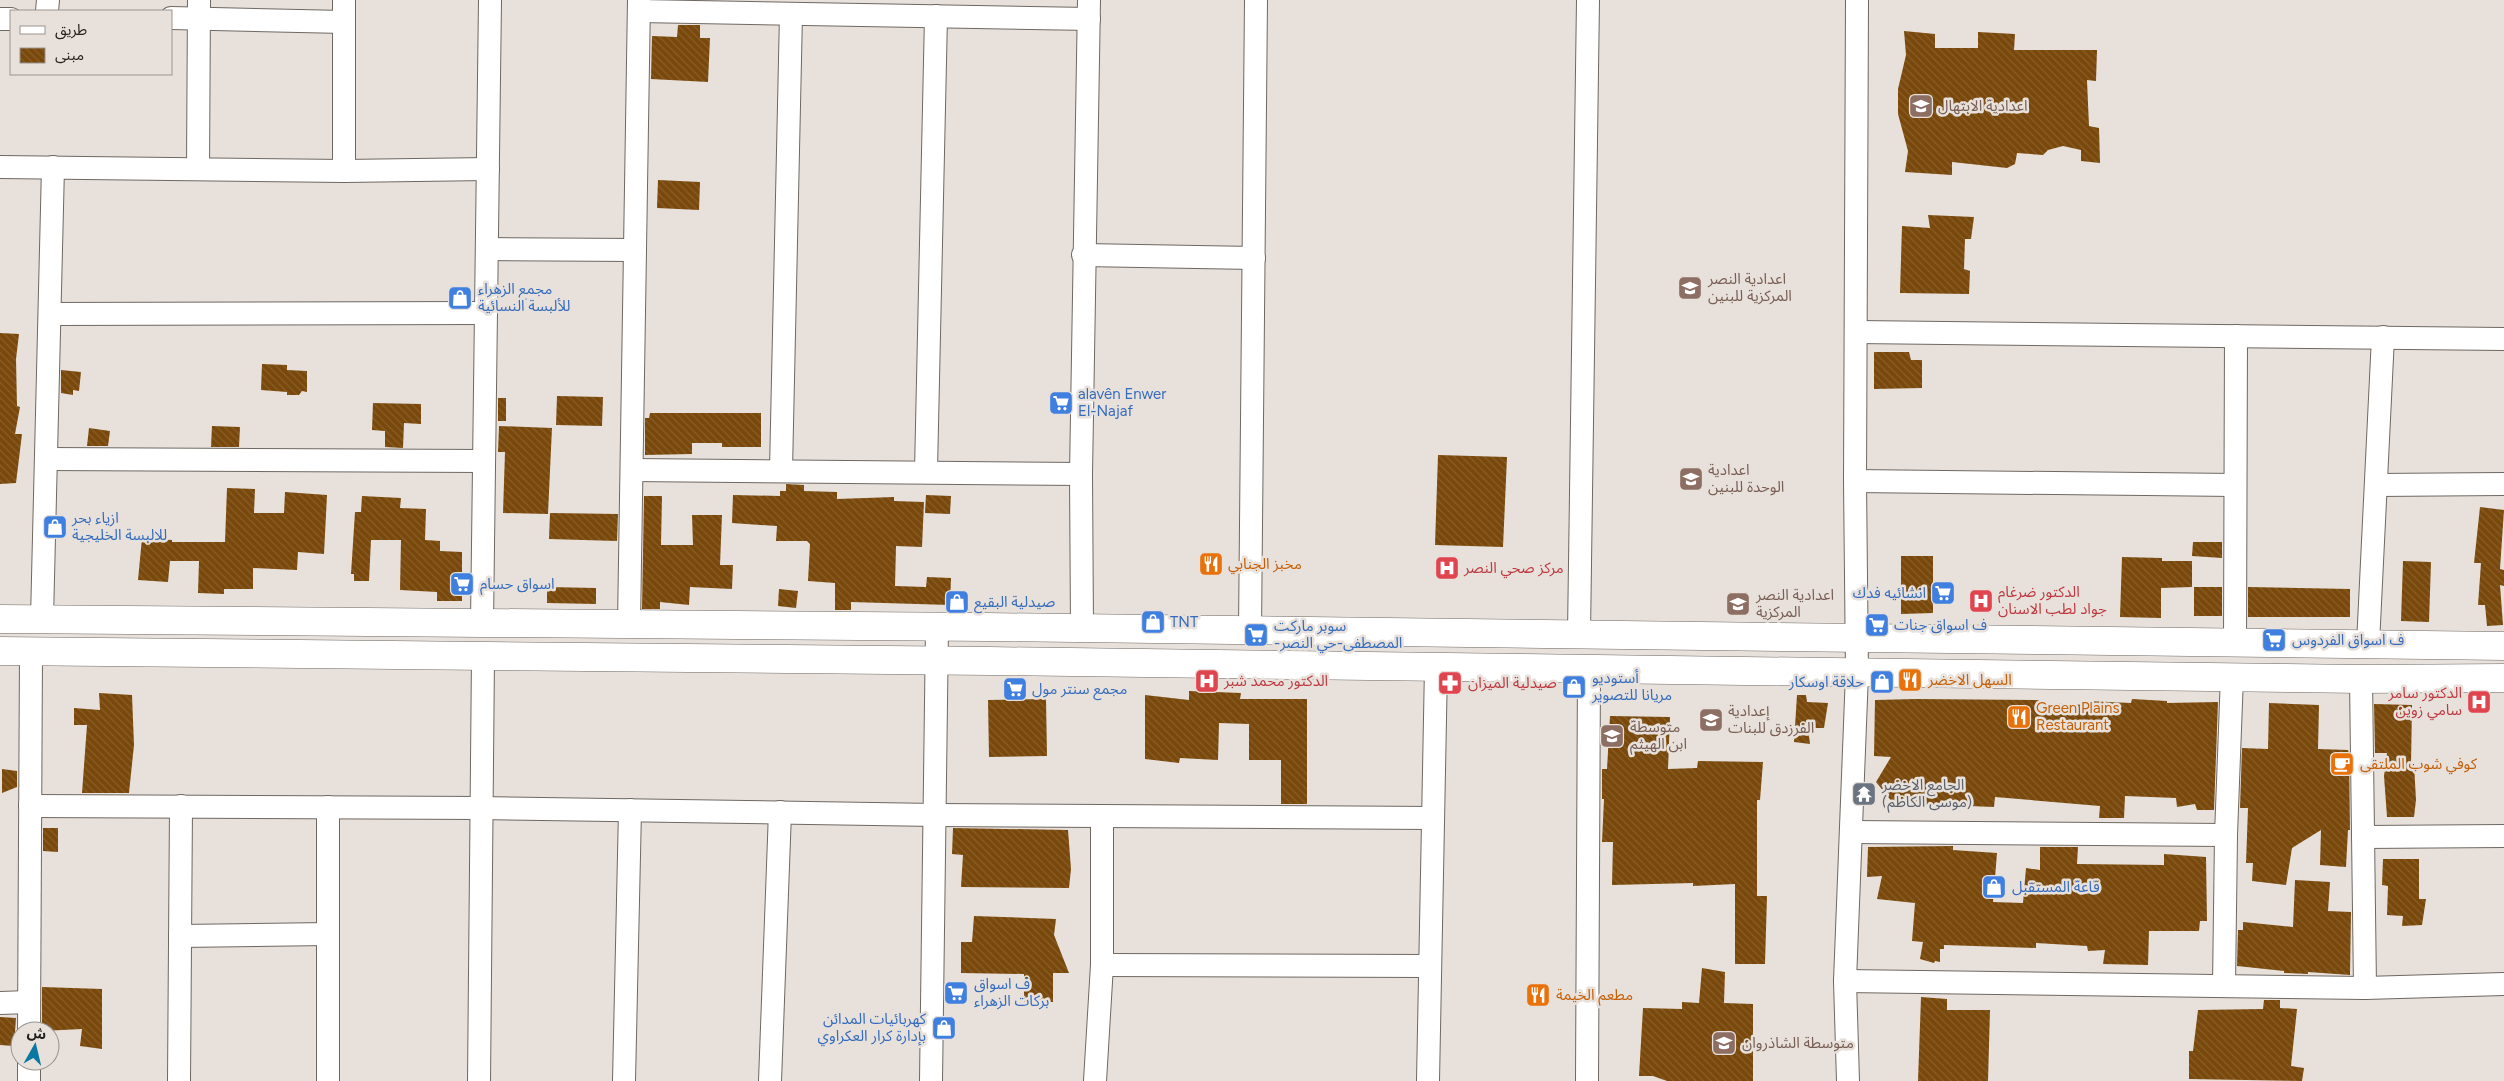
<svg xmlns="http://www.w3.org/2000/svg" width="2504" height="1081" font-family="Figtree,'Noto Sans Arabic',sans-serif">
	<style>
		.building { fill: url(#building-back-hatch) }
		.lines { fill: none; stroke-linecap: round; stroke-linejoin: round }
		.minor-casing { stroke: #6e6863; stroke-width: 24 }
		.tertiary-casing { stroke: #6e6863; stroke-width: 29 }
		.minor { stroke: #fff; stroke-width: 22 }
		.tertiary { stroke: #fff; stroke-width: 28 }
		.labels { text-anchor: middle; stroke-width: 5; stroke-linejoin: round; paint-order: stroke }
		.education-label { font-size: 15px; fill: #785e54; stroke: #e8e1db; text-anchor: start }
		.shop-label { font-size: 15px; fill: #366cbe; stroke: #e8e1db; text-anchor: start }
		.food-label { font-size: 15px; fill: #c56008; stroke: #e8e1db; text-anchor: start }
		.health-label { font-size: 15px; fill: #be3a42; stroke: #e8e1db; text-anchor: start }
		.worship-label { font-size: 15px; fill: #5b616d; stroke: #e8e1db; text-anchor: start }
	</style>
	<defs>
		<pattern id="building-back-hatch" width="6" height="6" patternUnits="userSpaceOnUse" patternTransform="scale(1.25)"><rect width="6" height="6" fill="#79480a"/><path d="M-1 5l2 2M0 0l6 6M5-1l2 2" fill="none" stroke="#875f2d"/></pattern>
	</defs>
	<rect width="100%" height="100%" fill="#e8e1db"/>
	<!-- building -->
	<g class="building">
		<polygon points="678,25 700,25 700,38 710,38 708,82 651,79 652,36 677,37"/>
		<polygon points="1904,31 1935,34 1935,48 1978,48 1978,32 2015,34 2014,50 2097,50 2096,81 2087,80 2089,126 2099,128 2100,163 2081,161 2081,150 2063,146 2048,150 2043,155 2017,153 2015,164 2007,168 1952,162 1952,175 1905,172 1908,151 1898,114 1898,89 1906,55"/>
		<polygon points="658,180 700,182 699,210 657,208"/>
		<polygon points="1928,215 1974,217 1971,239 1965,239 1964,269 1970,271 1969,294 1900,293 1902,226 1930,228"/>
		<polygon points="0,333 19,334 16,359 17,406 20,407 15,434 22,434 16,483 0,484"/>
		<polygon points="1874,352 1909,352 1911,360 1922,360 1922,388 1874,389"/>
		<polygon points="262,364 287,365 287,370 307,371 307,392 302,391 299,395 287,395 287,392 261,390"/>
		<polygon points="61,370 81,372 79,391 73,390 73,395 61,393"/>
		<polygon points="557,396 603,397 602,426 556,425"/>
		<rect x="498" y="398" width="8" height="23"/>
		<polygon points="373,403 421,404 421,424 404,423 403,448 385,447 385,431 372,430"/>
		<polygon points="650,413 761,413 761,447 722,447 722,443 692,443 692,454 645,455 645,418 649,418"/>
		<polygon points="212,426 240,427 239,447 211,447"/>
		<polygon points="499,426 552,428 548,514 503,513 505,452 498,452"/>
		<polygon points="89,428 110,431 108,446 87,446"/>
		<polygon points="1438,455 1507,457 1503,547 1435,545"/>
		<polygon points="786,484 804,485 804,491 837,492 837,499 894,497 894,501 924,502 922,547 896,546 895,586 926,587 927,577 951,578 950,605 851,602 851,610 835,610 835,583 808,581 810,544 807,541 776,541 777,526 732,523 733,495 780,496 780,491 786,491"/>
		<polygon points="227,488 255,489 254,513 284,513 285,492 327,495 324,554 298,552 297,570 253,568 253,589 224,589 224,594 198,593 199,561 170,561 168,582 138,580 142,538 172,540 172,542 225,542"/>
		<polygon points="926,495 951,496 950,514 925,513"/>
		<polygon points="362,496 401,498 400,508 426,509 425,540 440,541 440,551 462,552 462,601 437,601 437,592 400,590 401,540 371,540 369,581 354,581 354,574 351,574 355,512 361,512"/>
		<polygon points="644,496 662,496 661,545 693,545 692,515 722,515 720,565 733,565 732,589 690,587 689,605 660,602 660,609 642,609"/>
		<polygon points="2480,507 2504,510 2500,569 2504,570 2504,586 2500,585 2503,625 2487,626 2485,605 2478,605 2481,563 2474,563"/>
		<polygon points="550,513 618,514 617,541 549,539"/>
		<polygon points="2193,542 2222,542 2222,558 2192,556"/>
		<polygon points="1901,556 1933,556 1933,613 1901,614"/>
		<polygon points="2122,557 2162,558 2162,561 2192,561 2192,587 2161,588 2161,618 2120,617"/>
		<polygon points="2403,561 2431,562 2429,622 2401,621"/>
		<polygon points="547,587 596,588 596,604 547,603"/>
		<rect x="2194" y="587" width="28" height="29"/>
		<polygon points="2248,587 2350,589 2350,617 2248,617"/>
		<polygon points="779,589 798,591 796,608 778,606"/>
		<polygon points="1189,691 1241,693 1240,699 1307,699 1307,804 1281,804 1281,760 1249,760 1249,724 1219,723 1218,760 1180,758 1179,763 1145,759 1145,695 1189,700"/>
		<polygon points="99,693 132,695 134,745 129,793 82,793 87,725 74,725 74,708 100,710"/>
		<polygon points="1797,695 1806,695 1807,702 1828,703 1824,728 1808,728 1810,744 1794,742"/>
		<polygon points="1046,699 1047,756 989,757 988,700"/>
		<polygon points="1916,699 2040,700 2040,703 2088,705 2088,701 2131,703 2132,699 2167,701 2167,703 2218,702 2214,810 2197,810 2195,804 2177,807 2176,798 2125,796 2124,818 2099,818 2100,806 1995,797 1994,807 1893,803 1876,782 1891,757 1874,756 1875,700"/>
		<polygon points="2269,703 2319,705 2318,749 2348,750 2349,753 2350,830 2348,830 2346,867 2320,865 2321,830 2292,848 2286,885 2252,881 2253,863 2246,863 2248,808 2240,808 2242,748 2268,749"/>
		<polygon points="2374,704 2412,705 2411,764 2414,764 2416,800 2414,817 2387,817 2384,776 2387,753 2375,753"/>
		<polygon points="1610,716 1670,717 1668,769 1697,768 1698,761 1763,762 1760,800 1757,800 1757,896 1767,896 1765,964 1735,964 1735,884 1693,886 1693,883 1612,885 1613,842 1602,842 1604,799 1602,799 1602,769 1607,769"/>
		<polygon points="2,769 17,771 17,787 2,793"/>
		<polygon points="43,828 58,828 58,852 43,851"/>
		<polygon points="953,828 1068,830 1071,869 1069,888 961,887 963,855 952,854"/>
		<polygon points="1953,846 1953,850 1997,853 1993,902 2023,903 2026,868 2040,870 2040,847 2078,847 2077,864 2164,865 2164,854 2206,857 2207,921 2200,921 2199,931 2149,931 2148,965 2103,964 2105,950 2088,951 2087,946 2036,943 2036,948 1944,945 1944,949 1940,949 1940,962 1935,961 1934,963 1920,959 1923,942 1912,941 1915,903 1877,899 1882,876 1867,877 1868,847"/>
		<polygon points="2383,859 2419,859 2419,899 2426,899 2422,925 2402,926 2403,916 2387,915 2388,886 2382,885"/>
		<polygon points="2295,880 2330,882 2328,911 2351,912 2350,975 2308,972 2308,974 2284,973 2284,971 2237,966 2238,930 2243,930 2243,922 2293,927"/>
		<polygon points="974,916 1056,919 1054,935 1069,973 1053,973 1053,1002 1024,1002 1024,974 961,973 961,942 972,942"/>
		<polygon points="1702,968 1725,972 1724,1003 1753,1004 1753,1081 1667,1081 1653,1076 1639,1076 1643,1008 1682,1009 1682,1002 1699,1003"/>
		<polygon points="42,987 102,989 102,1049 80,1046 82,1029 42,1031"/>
		<polygon points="1921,997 1947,999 1947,1010 1990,1010 1988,1081 1918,1081"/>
		<polygon points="2264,1000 2280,1000 2280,1008 2297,1009 2291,1066 2304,1068 2302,1081 2189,1079 2189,1051 2193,1051 2198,1010 2263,1009"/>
		<polygon points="0,1017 16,1018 14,1046 0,1045"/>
	</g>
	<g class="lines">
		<defs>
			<g id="minor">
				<polyline points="47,11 48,0"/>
				<polyline points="639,11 1089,19"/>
				<polyline points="171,18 344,22"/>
				<polyline points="0,19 11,19"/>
				<polyline points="0,167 344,171 488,169"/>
				<polyline points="198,169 199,0"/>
				<polyline points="344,171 344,0"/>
				<polyline points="487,249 635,250"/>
				<polyline points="1083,255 1254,258"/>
				<polyline points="50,314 486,313"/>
				<polyline points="1856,332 2504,339"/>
				<polyline points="46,459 484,461"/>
				<polyline points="632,470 1081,474"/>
				<polyline points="781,470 791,14"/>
				<polyline points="926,471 936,16"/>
				<polyline points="1855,481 2235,485"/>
				<polyline points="2376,485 2504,484"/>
				<polyline points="42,619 53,167"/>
				<polyline points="482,623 490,0"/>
				<polyline points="629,624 639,0"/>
				<polyline points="1082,628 1081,474 1089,0"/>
				<polyline points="1250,630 1256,0"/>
				<polyline points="1579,634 1588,0"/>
				<polyline points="2235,643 2236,336"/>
				<polyline points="2368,644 2383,337"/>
				<polyline points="2361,679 2365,988"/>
				<polyline points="30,806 481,808 936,815 1433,818"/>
				<polyline points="328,807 328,1081"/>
				<polyline points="1851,832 2226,835"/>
				<polyline points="2363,837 2504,836"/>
				<polyline points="180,936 328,934"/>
				<polyline points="1102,965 1430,966"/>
				<polyline points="1845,981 2365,988 2504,984"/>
				<polyline points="2224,985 2226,835 2232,676"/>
				<polyline points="0,1003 29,1002"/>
				<polyline points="29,1031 31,652"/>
				<polyline points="29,1081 29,1061"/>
				<polyline points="179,1081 181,806"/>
				<polyline points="479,1081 483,656"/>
				<polyline points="624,1081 630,810"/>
				<polyline points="770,1081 780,812"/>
				<polyline points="931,1081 937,627"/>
				<polyline points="1095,1081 1102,965 1102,816"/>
				<polyline points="1428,1081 1436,667"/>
				<polyline points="1587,1081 1589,669"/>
				<polyline points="1848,1081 1845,981 1857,673 1855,481 1857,0"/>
			</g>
			<g id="tertiary">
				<polyline points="0,619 987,627 2504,646"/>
				<polyline points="0,651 989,661 2361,679 2504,678"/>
			</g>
		</defs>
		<!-- minor casing -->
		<use href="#minor" class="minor-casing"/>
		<!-- tertiary casing -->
		<use href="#tertiary" class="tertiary-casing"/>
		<!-- minor -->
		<use href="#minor" class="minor"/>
		<!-- tertiary -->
		<use href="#tertiary" class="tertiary"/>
	</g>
	<!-- icons -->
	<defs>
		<symbol id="school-square" viewBox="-11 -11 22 22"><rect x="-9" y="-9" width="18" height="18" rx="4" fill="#8d6e63" stroke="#e8e1db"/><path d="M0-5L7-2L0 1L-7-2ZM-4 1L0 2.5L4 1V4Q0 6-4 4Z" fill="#fff"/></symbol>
		<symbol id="shop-square" viewBox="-11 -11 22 22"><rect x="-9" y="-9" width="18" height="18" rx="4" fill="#3f7fe0" stroke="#e8e1db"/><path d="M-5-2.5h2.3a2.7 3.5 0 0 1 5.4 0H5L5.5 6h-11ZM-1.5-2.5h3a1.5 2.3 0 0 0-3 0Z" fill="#fff"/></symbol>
		<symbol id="supermarket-square" viewBox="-11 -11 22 22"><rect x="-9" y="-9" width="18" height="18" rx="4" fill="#3f7fe0" stroke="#e8e1db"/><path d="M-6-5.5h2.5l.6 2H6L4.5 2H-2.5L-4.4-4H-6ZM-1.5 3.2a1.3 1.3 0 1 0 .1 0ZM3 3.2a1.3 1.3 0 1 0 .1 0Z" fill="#fff"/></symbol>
		<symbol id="restaurant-square" viewBox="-11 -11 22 22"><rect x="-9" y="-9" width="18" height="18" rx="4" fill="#e8710a" stroke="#e8e1db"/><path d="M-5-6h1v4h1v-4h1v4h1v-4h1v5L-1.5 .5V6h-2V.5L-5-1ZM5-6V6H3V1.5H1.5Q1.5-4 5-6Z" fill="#fff"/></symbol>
		<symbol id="hospital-square" viewBox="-11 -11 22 22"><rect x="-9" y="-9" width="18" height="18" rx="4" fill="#e0444e" stroke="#e8e1db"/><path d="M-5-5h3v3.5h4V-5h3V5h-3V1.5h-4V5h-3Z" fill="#fff"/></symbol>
		<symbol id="pharmacy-square" viewBox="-11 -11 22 22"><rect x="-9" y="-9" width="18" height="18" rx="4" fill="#e0444e" stroke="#e8e1db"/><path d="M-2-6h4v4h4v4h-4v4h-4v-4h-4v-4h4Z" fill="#fff"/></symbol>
		<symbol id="cafe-square" viewBox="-11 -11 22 22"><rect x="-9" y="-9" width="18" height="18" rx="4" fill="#e8710a" stroke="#e8e1db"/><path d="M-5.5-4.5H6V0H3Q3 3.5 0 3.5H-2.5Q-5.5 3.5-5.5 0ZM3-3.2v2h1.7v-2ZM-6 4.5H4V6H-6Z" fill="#fff"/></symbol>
		<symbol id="temple-square" viewBox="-11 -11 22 22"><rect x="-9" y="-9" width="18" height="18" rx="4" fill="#6b7280" stroke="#e8e1db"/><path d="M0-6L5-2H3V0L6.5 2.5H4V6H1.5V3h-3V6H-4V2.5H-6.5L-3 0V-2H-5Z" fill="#fff"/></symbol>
	</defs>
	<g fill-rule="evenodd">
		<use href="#school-square" x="1907" y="92" width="28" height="28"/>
		<use href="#school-square" x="1676" y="274" width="28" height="28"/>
		<use href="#shop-square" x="446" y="284" width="28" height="28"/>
		<use href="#supermarket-square" x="1047" y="389" width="28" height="28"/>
		<use href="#school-square" x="1677" y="465" width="28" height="28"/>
		<use href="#shop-square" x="41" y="513" width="28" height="28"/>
		<use href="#restaurant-square" x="1197" y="550" width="28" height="28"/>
		<use href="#hospital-square" x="1433" y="554" width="28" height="28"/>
		<use href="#supermarket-square" x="448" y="570" width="28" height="28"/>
		<use href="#supermarket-square" x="1929" y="579" width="28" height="28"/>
		<use href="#hospital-square" x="1967" y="587" width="28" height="28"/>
		<use href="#shop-square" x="943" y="588" width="28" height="28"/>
		<use href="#school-square" x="1724" y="590" width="28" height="28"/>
		<use href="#shop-square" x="1139" y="608" width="28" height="28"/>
		<use href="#supermarket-square" x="1863" y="611" width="28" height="28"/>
		<use href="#supermarket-square" x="1242" y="621" width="28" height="28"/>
		<use href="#supermarket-square" x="2260" y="626" width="28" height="28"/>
		<use href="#restaurant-square" x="1896" y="666" width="28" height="28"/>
		<use href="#hospital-square" x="1193" y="667" width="28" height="28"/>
		<use href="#shop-square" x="1868" y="668" width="28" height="28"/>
		<use href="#pharmacy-square" x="1436" y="669" width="28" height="28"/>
		<use href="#shop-square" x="1560" y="673" width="28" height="28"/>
		<use href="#supermarket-square" x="1001" y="675" width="28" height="28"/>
		<use href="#hospital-square" x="2465" y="688" width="28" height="28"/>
		<use href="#restaurant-square" x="2005" y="703" width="28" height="28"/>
		<use href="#school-square" x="1697" y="706" width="28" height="28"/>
		<use href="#school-square" x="1598" y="722" width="28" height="28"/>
		<use href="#cafe-square" x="2328" y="750" width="28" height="28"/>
		<use href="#temple-square" x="1850" y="780" width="28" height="28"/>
		<use href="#shop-square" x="1980" y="873" width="28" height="28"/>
		<use href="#supermarket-square" x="942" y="979" width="28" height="28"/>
		<use href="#restaurant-square" x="1524" y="981" width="28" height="28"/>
		<use href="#shop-square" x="930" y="1014" width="28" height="28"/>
		<use href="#school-square" x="1710" y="1029" width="28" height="28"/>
	</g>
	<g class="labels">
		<!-- education labels -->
		<g class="education-label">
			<text x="1938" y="111">اعدادية الابتهال</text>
			<text x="1708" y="284">اعدادية النصر<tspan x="1708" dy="17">المركزية للبنين</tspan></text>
			<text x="1708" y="475">اعدادية<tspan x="1708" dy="17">الوحدة للبنين</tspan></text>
			<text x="1756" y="600">اعدادية النصر<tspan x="1756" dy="17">المركزية</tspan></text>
			<text x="1728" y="716">إعدادية<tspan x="1728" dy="17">الفرزدق للبنات</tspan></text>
			<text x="1630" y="732">متوسطة<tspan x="1630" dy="17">ابن الهيثم</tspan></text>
			<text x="1742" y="1048">متوسطة الشاذروان</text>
		</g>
		<!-- shop labels -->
		<g class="shop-label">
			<text x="478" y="294">مجمع الزهراء<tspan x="478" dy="17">للألبسة النسائية</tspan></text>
			<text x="1078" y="399">alavên Enwer<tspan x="1078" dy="17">El-Najaf</tspan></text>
			<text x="72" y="523">ازياء بحر<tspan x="72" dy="17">للالبسة الخليجية</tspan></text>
			<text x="480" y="589">اسواق حسام</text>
			<text x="1926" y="598" text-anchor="end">انشائيه فدك</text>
			<text x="974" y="607">صيدلية البقيع</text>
			<text x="1170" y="627">TNT</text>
			<text x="1894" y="630">ف اسواق جنات</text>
			<text x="1274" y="631">سوبر ماركت<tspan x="1274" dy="17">-المصطفى-حي النصر</tspan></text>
			<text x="2292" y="645">ف اسواق الفردوس</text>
			<text x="1592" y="683">أستوديو<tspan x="1592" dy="17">مريانا للتصوير</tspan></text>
			<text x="1864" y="687" text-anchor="end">حلاقة اوسكار</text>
			<text x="1032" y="694">مجمع سنتر مول</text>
			<text x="2012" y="892">قاعة المستقبل</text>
			<text x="974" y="989">ف اسواق<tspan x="974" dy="17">بركات الزهراء</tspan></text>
			<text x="926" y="1024" text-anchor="end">كهربائيات المدائن<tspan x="926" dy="17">بإدارة كرار العكراوي</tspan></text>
		</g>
		<!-- food labels -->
		<g class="food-label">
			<text x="1228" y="569">مخبز الجنابي</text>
			<text x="1928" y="685">السهل الاخضر</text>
			<text x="2036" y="713">Green Plains<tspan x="2036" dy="17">Restaurant</tspan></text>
			<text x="2360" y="769">كوفي شوب الملتقى</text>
			<text x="1556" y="1000">مطعم الخيمة</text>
		</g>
		<!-- health labels -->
		<g class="health-label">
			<text x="1464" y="573">مركز صحي النصر</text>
			<text x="1998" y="597">الدكتور ضرغام<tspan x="1998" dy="17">جواد لطب الاسنان</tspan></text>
			<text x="1224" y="686">الدكتور محمد شبر</text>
			<text x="1468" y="688">صيدلية الميزان</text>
			<text x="2462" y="698" text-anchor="end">الدكتور سامر<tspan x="2462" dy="17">سامي زوين</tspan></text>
		</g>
		<!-- worship labels -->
		<g class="worship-label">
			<text x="1882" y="790">الجامع الاخضر<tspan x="1882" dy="17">(موسى الكاظم)</tspan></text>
		</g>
	</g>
	<!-- legend -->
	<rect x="10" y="10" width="162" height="65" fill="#e8e1db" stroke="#99938f"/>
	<rect x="20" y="26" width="25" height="8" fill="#ffffff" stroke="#99938f"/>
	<text x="55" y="35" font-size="15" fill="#221f1d">طريق</text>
	<rect x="20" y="48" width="25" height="15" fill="url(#building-back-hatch)" stroke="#99938f"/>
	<text x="55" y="60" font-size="15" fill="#221f1d">مبنى</text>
	<!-- north arrow -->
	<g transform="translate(35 1046) rotate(8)"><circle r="24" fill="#e8e1db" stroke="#99938f"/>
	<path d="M0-4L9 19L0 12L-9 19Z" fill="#0b78a2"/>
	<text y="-8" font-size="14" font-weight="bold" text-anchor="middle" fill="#221f1d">ش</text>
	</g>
</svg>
